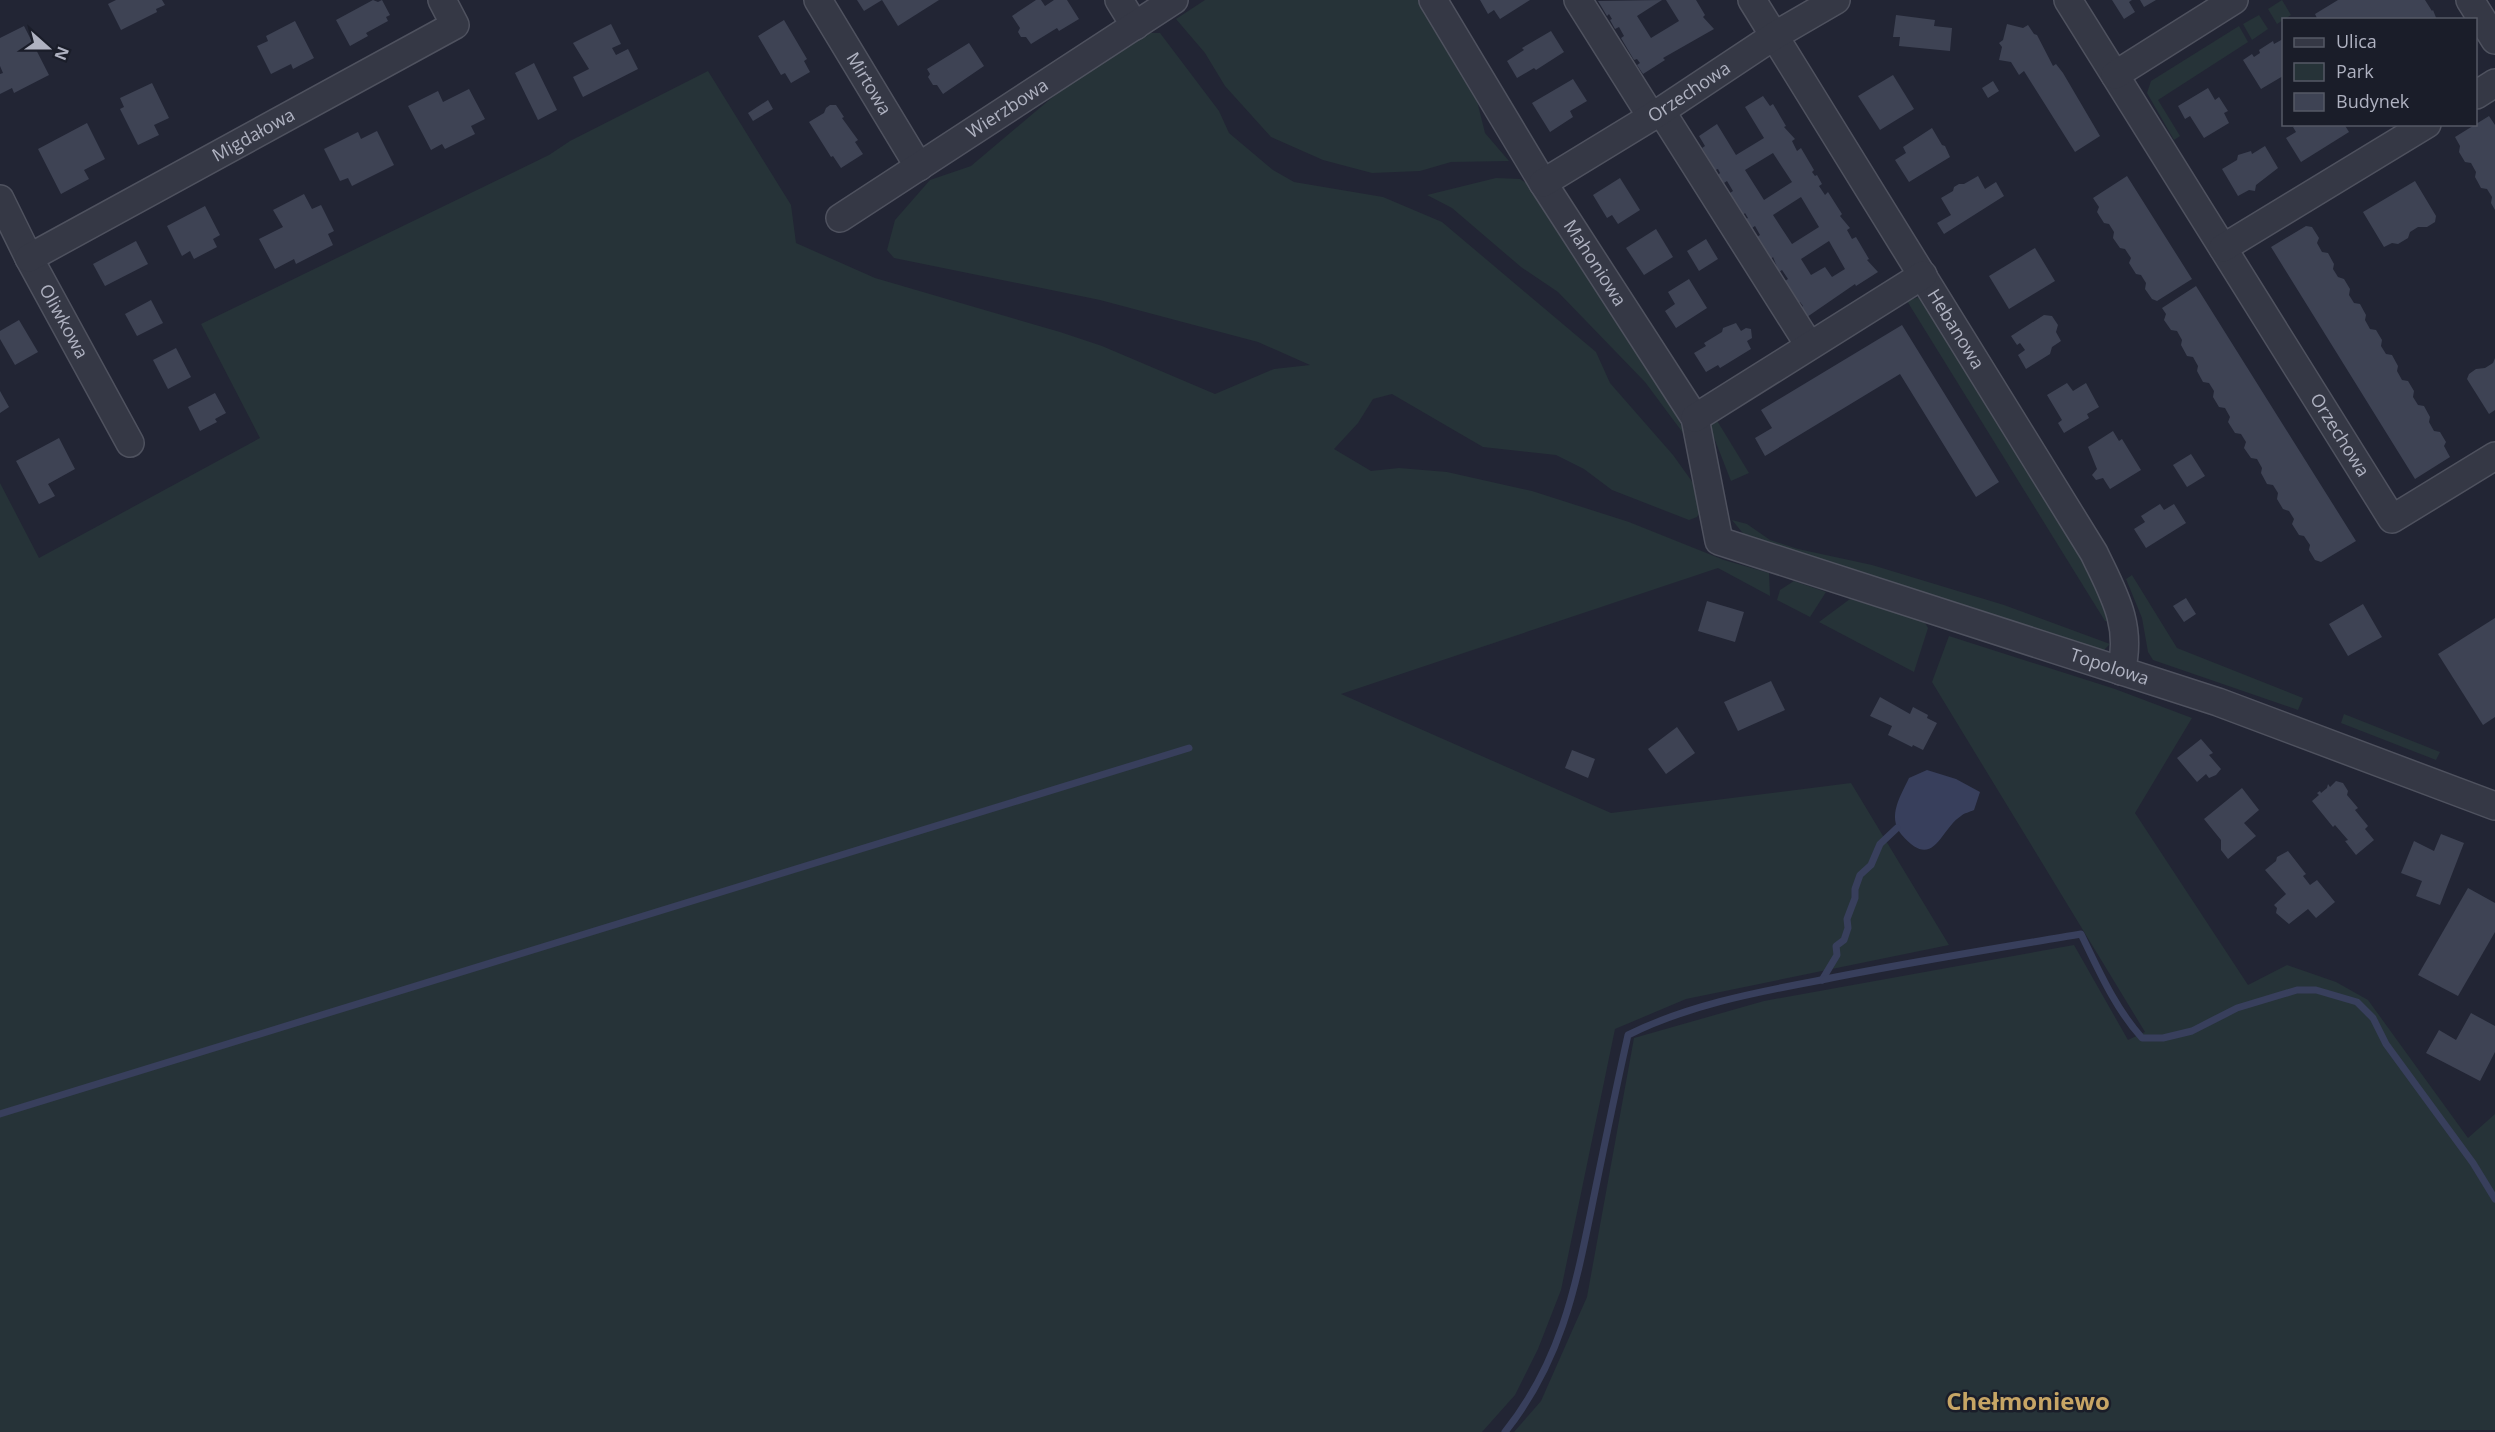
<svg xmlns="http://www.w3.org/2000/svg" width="2495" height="1432" font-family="'Open Sans',sans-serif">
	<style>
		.green { fill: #263338 }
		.water { fill: #383f5c }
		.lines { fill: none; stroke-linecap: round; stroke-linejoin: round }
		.stream { stroke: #383f5c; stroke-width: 7 }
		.building { fill: #3e4354; fill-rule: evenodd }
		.minor-casing { stroke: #4f525f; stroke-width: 30 }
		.minor { stroke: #353845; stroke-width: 27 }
		.labels { text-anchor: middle; stroke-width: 5; stroke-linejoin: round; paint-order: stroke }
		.street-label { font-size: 18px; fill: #afb2c1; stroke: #1a1d29 }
		.district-label { font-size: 24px; font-weight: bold; fill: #c7a565; stroke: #1a1d29 }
	</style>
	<rect width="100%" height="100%" fill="#222534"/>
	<!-- green -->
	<g class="green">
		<polygon points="1205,0 1419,0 1477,101 1485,133 1509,161 1451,162 1420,171 1372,173 1323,160 1271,137 1225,86 1205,53 1176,19"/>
		<polygon points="2282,0 2291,15 2277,24 2268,9"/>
		<polygon points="2259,15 2268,29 2252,40 2243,24"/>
		<polygon points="2239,26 2248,42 2158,100 2180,136 2174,140 2147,93 2151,81"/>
		<polygon points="1144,33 1160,33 1219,111 1229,133 1273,170 1294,182 1383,197 1442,222 1596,352 1610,383 1673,455 1701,494 1702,508 1697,517 1689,520 1612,490 1584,469 1556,455 1483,447 1392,394 1373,399 1358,423 1334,449 1371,471 1399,468 1447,472 1532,491 1629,522 1724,560 1769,573 1770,596 1718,568 1341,694 1611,813 1851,783 1949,945 1686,999 1615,1029 1561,1290 1538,1349 1515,1395 1482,1432 0,1432 0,483 39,558 260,438 201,324 549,155 570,141 708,71 791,205 796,243 875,278 1060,332 1102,346 1215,394 1274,369 1310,365 1258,342 1100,300 894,258 887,250 895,220 930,180 971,166 1074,79"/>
		<polygon points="1496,178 1520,179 1532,187 1675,410 1686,437 1645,382 1558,292 1521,267 1452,208 1427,195"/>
		<polygon points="1919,297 1927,302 2083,553 2112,621 2105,621 1907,301"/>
		<polygon points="1716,419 1749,473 1731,481 1709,425"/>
		<polygon points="1732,520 1747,524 1770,540 1798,549 1872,565 2004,605 2110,644 2103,651 1751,543"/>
		<polygon points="2132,575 2177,648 2303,698 2298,710 2153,660 2148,652 2142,618 2126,579"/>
		<polygon points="1794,581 1826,592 1810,617 1777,600 1780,590"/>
		<polygon points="1850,599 1924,621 1928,628 1914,672 1819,622"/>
		<polygon points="1949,636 2115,689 2192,718 2135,813 2248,985 2287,965 2336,982 2368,1000 2468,1138 2495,1114 2495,1430 1514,1432 1541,1401 1587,1297 1634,1038 1764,1001 2074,945 2128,1040 2145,1032 1932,682"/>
		<polygon points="2344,714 2440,752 2436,760 2341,723"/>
	</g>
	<!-- water -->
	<path class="water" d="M1927 770 1956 779 1980 792 1974 810C1970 812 1964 813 1961 816 1940 829 1934 873 1901 834 1887 816 1901 795 1909 778Z"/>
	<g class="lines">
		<!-- stream -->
		<g class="stream">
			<polyline points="1822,980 1837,955 1836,946 1844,940 1848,928 1847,919 1855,898 1855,889 1860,875 1871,865 1880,844 1897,828"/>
			<polyline points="0,1114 1189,748"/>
			<path d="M1505 1432C1563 1359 1576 1284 1594 1196 1605 1142 1616 1088 1628 1035 1686 1006 1752 993 1816 981 1904 963 1992 949 2081 934 2099 971 2115 1008 2142 1038H2163L2192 1031 2237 1008 2297 990H2316L2357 1002 2373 1018 2386 1044 2473 1163 2495 1199"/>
		</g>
	</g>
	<!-- building -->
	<g class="building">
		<polygon points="116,0 162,0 165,5 156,9 157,12 121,30 108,4"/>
		<polygon points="373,0 378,2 382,0 390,15 386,17 388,21 366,33 368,36 350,46 336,20"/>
		<polygon points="857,0 882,0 864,11"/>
		<polygon points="882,0 939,0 898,26"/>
		<polygon points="1036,0 1041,0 1045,6 1054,0 1067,0 1079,19 1059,31 1057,28 1031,44 1026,37 1021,37 1018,32 1020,28 1012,16"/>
		<polygon points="1480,0 1530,0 1500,19 1494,10 1488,14"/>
		<polygon points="1662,0 1637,16 1651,38 1679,21 1666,0 1696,0 1705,15 1703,17 1714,29 1663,58 1665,60 1643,74 1637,65 1640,63 1637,59 1634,60 1621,38 1624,36 1619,27 1615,29 1610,20 1612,19 1609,14 1607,16 1598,1"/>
		<polygon points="2112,0 2132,0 2129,2 2135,12 2124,19"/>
		<polygon points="2140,0 2156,0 2144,7"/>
		<polygon points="2338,0 2425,0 2432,11 2433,10 2437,20 2318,20 2315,14"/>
		<polygon points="1896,15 1935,20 1934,26 1952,28 1950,51 1899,46 1900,37 1893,37"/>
		<polygon points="784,20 807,59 804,61 810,72 791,83 785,73 781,75 758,36"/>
		<polygon points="295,21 314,58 293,69 291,64 271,74 257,46 268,41 266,36"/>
		<polygon points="611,24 621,44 612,48 616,55 628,49 638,69 583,97 573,77 589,69 573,43"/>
		<polygon points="2007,24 2023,28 2028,25 2034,34 2037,35 2053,66 2056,64 2063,73 2100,136 2075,152 2024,71 2019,75 2011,62 1999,60 2002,47 1999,43 2003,40"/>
		<polygon points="24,26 49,75 14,93 12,88 0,94 0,74 3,73 0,66 0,38"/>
		<polygon points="1551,31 1564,52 1536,70 1534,68 1517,78 1507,61 1524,50 1522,48"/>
		<polygon points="2283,39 2283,76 2261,89 2243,60 2252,54 2254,57 2260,53 2259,50 2273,41 2274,44"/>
		<polygon points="969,43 984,66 943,94 937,85 933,85 928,77 930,74 927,69"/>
		<polygon points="534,63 557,110 538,120 515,73"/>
		<polygon points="1893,75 1914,109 1880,130 1858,96"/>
		<polygon points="1573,79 1587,101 1570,111 1573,117 1550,132 1532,103"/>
		<polygon points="1993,81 1999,91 1988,98 1982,88"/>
		<polygon points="152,83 169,118 154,125 159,135 138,145 120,109 124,107 120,98"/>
		<polygon points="2208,88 2215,100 2219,97 2228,111 2224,113 2229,123 2204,138 2190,116 2185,119 2178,106"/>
		<polygon points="469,89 485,119 471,126 475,134 445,149 442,144 431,150 408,106 438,91 443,102"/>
		<path d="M1763 96 1770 106 1773 104 1786 126 1784 127 1795 139 1792 141 1797 151 1801 148 1814 170 1812 172 1815 176 1817 175 1822 184 1819 186 1825 195 1828 192 1842 214 1840 216 1850 228 1847 230 1852 239 1856 237 1869 259 1867 260 1878 272 1856 286 1855 284 1807 317 1801 308 1803 306 1800 302 1798 303 1785 281 1788 279 1782 270 1779 272 1773 257 1771 259 1757 237 1760 235 1755 226 1752 228 1746 219 1748 218 1745 213 1743 215 1730 193 1733 191 1727 181 1724 183 1718 175 1720 173 1718 169 1715 170 1702 148 1705 146 1699 136 1717 124 1736 155 1764 138 1745 107ZM1773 153 1792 182 1764 200 1745 170ZM1801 197 1819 227 1792 244 1773 215ZM1829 241 1845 269 1832 277 1825 267 1811 275 1801 259Z"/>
		<polygon points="768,100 773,109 753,121 748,113"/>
		<polygon points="830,105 836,105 844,117 842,118 858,140 855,142 863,154 841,168 833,156 831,157 809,122 824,113 826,108"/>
		<polygon points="2489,116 2495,125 2495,210 2491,203 2492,197 2487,189 2481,188 2475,177 2476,172 2471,163 2465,162 2459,152 2460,146 2455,137"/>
		<polygon points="87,123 105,159 84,170 89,179 61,194 38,149"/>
		<polygon points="2297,124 2344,124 2349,132 2301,162 2286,138 2296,132 2293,127"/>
		<polygon points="1932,128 1942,145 1945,146 1950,157 1909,182 1895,160 1906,153 1903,147"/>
		<polygon points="377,131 394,165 352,186 348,178 340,181 324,149 358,132 361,139"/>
		<polygon points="2265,146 2278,168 2256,185 2255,191 2249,190 2238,196 2222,169 2237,160 2238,155 2251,151 2252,154"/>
		<polygon points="1978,176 1985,189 1996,182 2004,196 1944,234 1937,223 1951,215 1941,198 1953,191 1954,187 1959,184 1964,184"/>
		<polygon points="2127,176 2192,279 2157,301 2152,299 2145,289 2146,283 2141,275 2136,274 2129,263 2131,258 2125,249 2120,248 2113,238 2114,232 2109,224 2104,223 2097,212 2099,207 2093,198"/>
		<polygon points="1620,178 1640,210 1618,224 1612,215 1607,218 1593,195"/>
		<polygon points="2415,181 2436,216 2435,222 2427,227 2418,227 2410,232 2408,238 2398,244 2392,243 2384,247 2363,212"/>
		<polygon points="304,194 312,209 321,205 334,231 328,234 333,245 296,264 294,259 275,269 259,239 283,227 273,210"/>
		<polygon points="205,206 220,235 213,239 217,247 194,259 190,251 182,256 167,226"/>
		<polygon points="2306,226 2312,227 2319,238 2317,243 2322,252 2328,253 2334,264 2333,269 2338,277 2344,279 2350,289 2349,295 2354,303 2360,304 2366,315 2365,320 2370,329 2376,330 2382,340 2381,346 2386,354 2392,355 2398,366 2397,371 2402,380 2408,381 2414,391 2413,397 2418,405 2424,406 2430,417 2429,422 2434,431 2440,432 2446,442 2444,446 2450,457 2415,479 2271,247"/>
		<polygon points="1656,229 1673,257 1644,275 1626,248"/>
		<polygon points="1706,239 1718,259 1699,271 1687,251"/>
		<polygon points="136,241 148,264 105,286 93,264"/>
		<polygon points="2035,248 2055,281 2009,309 1989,276"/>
		<polygon points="1689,279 1707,308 1676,328 1665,311 1675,304 1668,292"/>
		<polygon points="2196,286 2356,541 2321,562 2315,560 2309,550 2310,545 2304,536 2299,535 2292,524 2294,519 2289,511 2283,509 2277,499 2278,493 2273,485 2267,484 2261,473 2262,468 2257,459 2251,458 2244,448 2246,442 2241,434 2235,433 2228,422 2230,417 2225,408 2219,407 2213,397 2214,391 2209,383 2203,382 2197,371 2198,366 2193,357 2187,356 2181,345 2182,340 2177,331 2171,330 2164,320 2166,314 2162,308"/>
		<polygon points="151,300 163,323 137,336 125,314"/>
		<polygon points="2044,315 2052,316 2058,325 2056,332 2061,341 2052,347 2050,354 2026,369 2018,355 2025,350 2020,343 2017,345 2011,336"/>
		<polygon points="19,320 38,352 15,365 0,339 0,331"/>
		<polygon points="1736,323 1741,331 1746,328 1751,329 1752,338 1747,341 1751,349 1720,368 1718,365 1706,372 1694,353 1706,346 1704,343 1722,332 1723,328"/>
		<polygon points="1902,325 1999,482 1976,497 1900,374 1765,456 1755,438 1772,428 1761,410"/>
		<polygon points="176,348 191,377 168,389 153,360"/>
		<polygon points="2495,358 2495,410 2489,414 2467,379 2469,374 2476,369 2485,368 2493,363"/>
		<polygon points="2067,383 2073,391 2086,383 2099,407 2087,414 2089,418 2064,433 2058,423 2062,420 2047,395"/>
		<polygon points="0,391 9,407 0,413"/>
		<polygon points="215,393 226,413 215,419 217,422 200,431 188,407"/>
		<polygon points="2113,431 2119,441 2122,439 2141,470 2110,489 2103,478 2096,480 2092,475 2097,469 2088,447"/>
		<polygon points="59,438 75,469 48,484 55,496 39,504 16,461"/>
		<polygon points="2191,454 2205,476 2187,487 2173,465"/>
		<polygon points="2160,504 2164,510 2174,504 2186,523 2146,548 2134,529 2145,522 2141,516"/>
		<polygon points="2186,598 2196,614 2184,622 2173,606"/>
		<polygon points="1707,601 1744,612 1735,642 1698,631"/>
		<polygon points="2363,604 2382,637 2348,656 2329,624"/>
		<polygon points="2495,618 2495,717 2483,725 2438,654"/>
		<polygon points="1771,681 1785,710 1738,731 1724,702"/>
		<polygon points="1880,697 1910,714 1913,707 1928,715 1927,718 1937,723 1923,750 1913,745 1912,747 1888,735 1892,726 1870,716"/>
		<polygon points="1677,727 1695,753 1666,774 1648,749"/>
		<polygon points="2201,739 2213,753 2209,755 2221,769 2216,775 2209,778 2206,774 2197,782 2177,758"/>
		<polygon points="1572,750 1595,759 1588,778 1565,768"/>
		<polygon points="2336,781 2343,783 2348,791 2347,795 2358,808 2355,810 2368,826 2365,829 2374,840 2356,855 2345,841 2348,840 2335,825 2333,827 2312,801 2319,795 2317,793 2320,791 2321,793 2327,788 2328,784 2330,787"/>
		<polygon points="2242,788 2259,810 2244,823 2256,836 2228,859 2221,850 2221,840 2204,819"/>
		<polygon points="2441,834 2464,843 2440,905 2416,896 2422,881 2401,873 2414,841 2434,851"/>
		<polygon points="2288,851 2306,874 2303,876 2310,885 2317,880 2335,902 2316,918 2308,909 2289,924 2276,913 2277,908 2274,905 2286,894 2265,870 2276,861 2277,857"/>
		<polygon points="2468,888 2495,903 2495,932 2458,996 2418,975"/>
		<polygon points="2471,1013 2495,1026 2495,1052 2480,1081 2426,1053 2439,1030 2456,1040"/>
	</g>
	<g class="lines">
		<defs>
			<g id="minor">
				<path id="s1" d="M818 0 919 167"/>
				<polyline points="1119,0 1135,26"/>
				<path id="s2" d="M1433 0 1543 183 1695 418 1719 541 2218 702 2495 806"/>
				<polyline points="1578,0 1651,116"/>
				<path id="s3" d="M1752 0 2094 553C2113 593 2133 625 2121 671"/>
				<path id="s4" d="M2068 0 2392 519 2495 456"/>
				<polyline points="2470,0 2495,40"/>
				<polyline points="2115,75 2234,0"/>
				<polyline points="2476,95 2495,83"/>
				<polyline points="1661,111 1809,345"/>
				<path id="s5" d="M1543 183 1661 111 1774 36 1836 0"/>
				<path id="s6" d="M0 199 29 258 130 443"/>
				<path id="s7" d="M840 218 1174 0"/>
				<polyline points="2223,248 2427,124"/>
				<path id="s8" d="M29 258 455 25 442 0"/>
				<polyline points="1695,418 1923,275"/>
			</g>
		</defs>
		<!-- minor casing -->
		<use href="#minor" class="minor-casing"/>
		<!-- minor -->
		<use href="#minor" class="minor"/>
	</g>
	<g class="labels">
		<!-- street labels -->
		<g class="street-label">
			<text dy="6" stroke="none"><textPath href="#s1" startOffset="98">Mirtowa</textPath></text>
			<text dy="6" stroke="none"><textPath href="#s5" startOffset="172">Orzechowa</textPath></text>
			<text dy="6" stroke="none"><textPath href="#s7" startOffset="200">Wierzbowa</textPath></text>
			<text dy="6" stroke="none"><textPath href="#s8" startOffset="256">Migdałowa</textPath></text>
			<text dy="6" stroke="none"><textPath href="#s2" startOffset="309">Mahoniowa</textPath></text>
			<text dy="6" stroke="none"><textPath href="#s6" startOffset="138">Oliwkowa</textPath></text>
			<text dy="6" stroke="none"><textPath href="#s3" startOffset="387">Hebanowa</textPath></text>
			<text dy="6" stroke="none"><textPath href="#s4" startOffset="513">Orzechowa</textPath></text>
			<text dy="6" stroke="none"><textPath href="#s2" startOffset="1029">Topolowa</textPath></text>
		</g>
		<!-- district labels -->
		<g class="district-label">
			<text x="2028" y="1410">Chełmoniewo</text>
		</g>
	</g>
	<!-- legend -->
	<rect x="2282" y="18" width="195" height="108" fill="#1a1d29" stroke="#565966" stroke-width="1.5"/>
	<rect x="2294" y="38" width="30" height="9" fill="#353845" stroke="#565966" stroke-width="1.5"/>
	<text x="2336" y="48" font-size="18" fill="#afb2c1">Ulica</text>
	<rect x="2294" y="63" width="30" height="18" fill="#263338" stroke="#565966" stroke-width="1.5"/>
	<text x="2336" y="78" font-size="18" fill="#afb2c1">Park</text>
	<rect x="2294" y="93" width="30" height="18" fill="#3e4354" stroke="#565966" stroke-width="1.5"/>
	<text x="2336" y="108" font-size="18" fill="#afb2c1">Budynek</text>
	<!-- north arrow -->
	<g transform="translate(48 48) rotate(111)" stroke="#1a1d29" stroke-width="4.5" paint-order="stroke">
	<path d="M0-4.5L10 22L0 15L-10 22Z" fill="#afb2c1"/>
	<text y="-9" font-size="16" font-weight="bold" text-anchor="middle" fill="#afb2c1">N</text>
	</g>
</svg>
